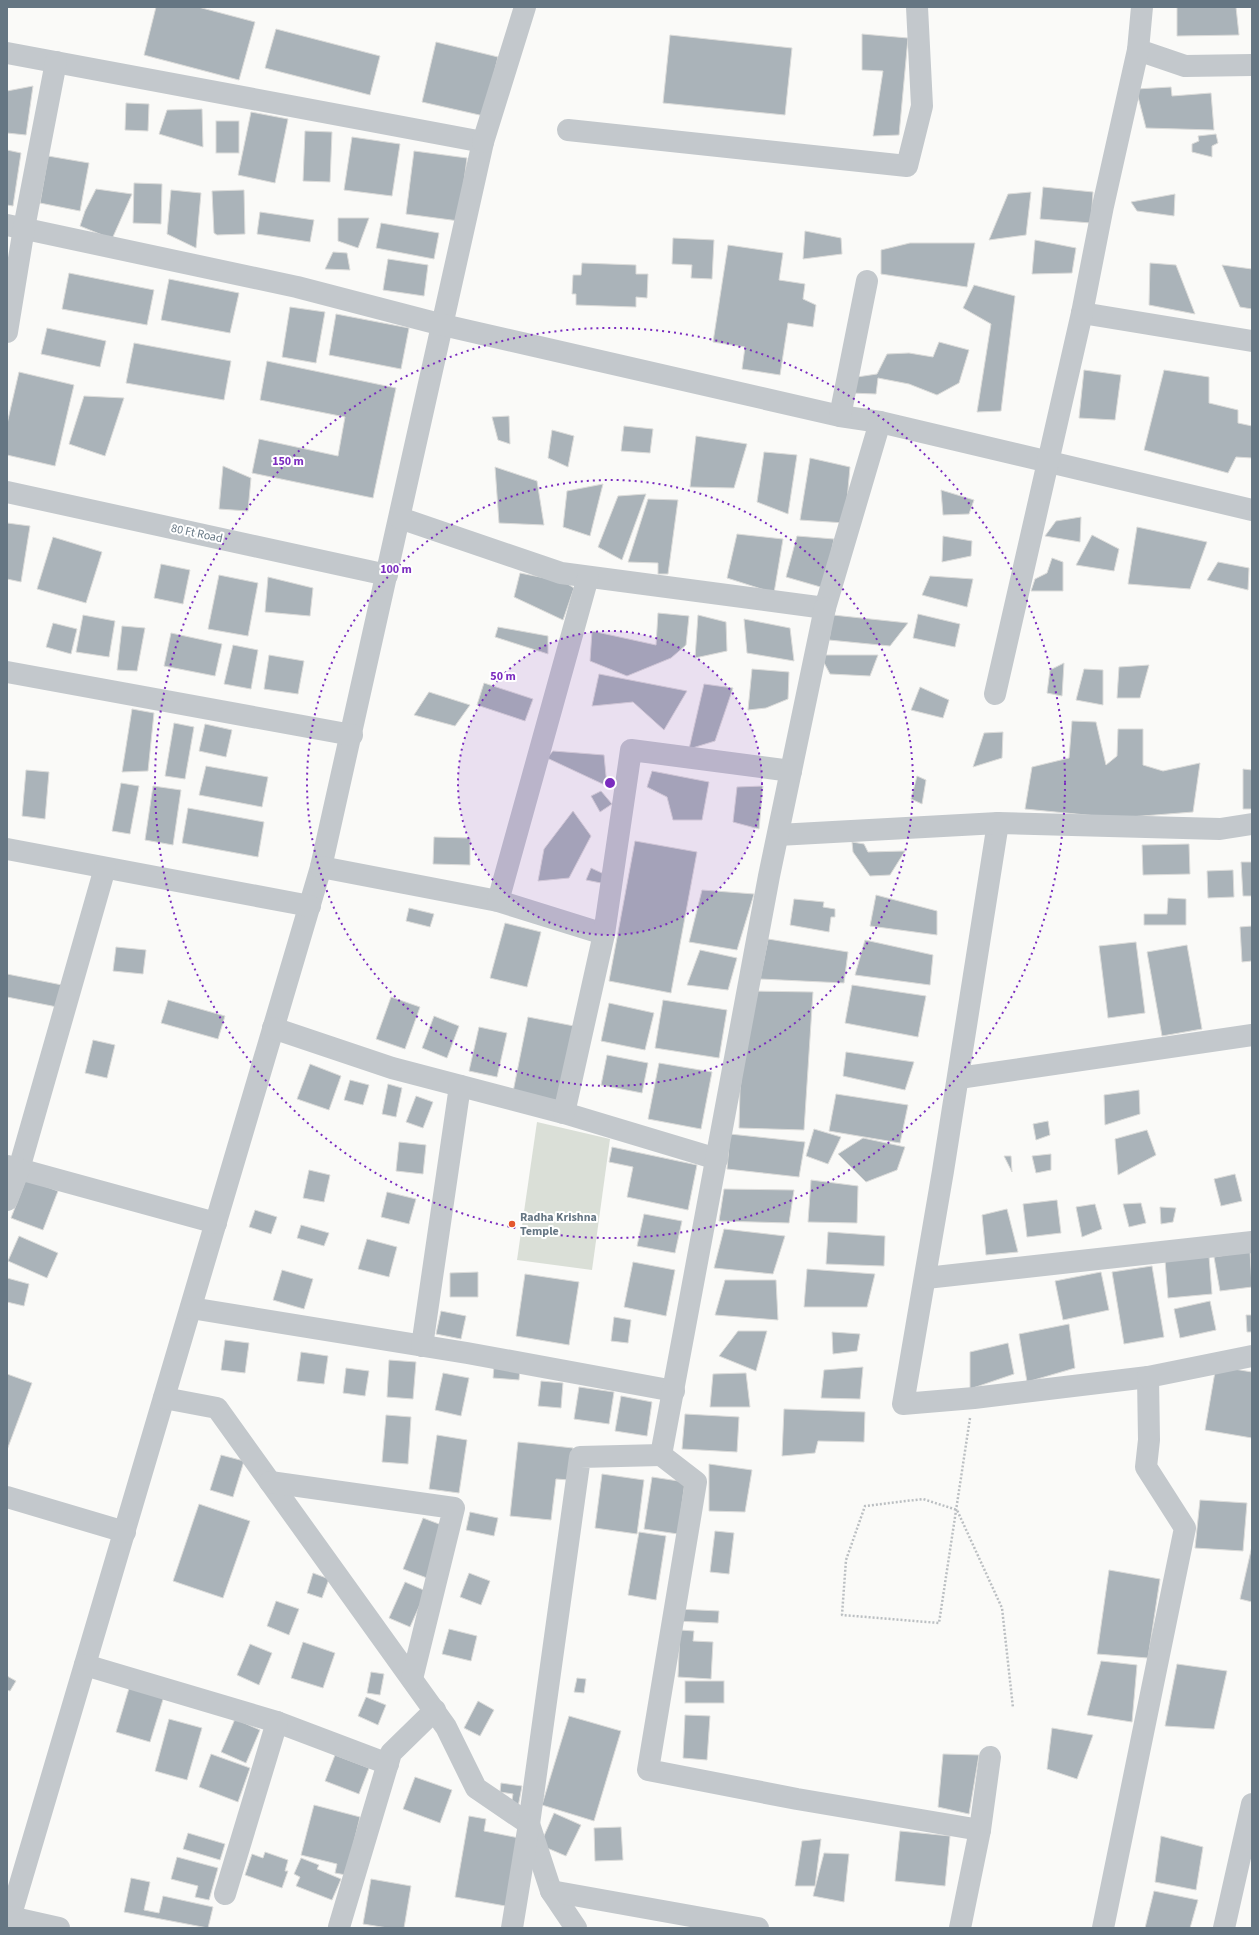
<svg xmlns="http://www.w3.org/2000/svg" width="1259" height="1935" font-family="'Source Sans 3',sans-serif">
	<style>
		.green { fill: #dadfd7 }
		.building { fill: #aab3b9; stroke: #dcdcda }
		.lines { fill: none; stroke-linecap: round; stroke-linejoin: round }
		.path { stroke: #bbbfc2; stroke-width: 2.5; stroke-dasharray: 2 2; stroke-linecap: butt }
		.minor { stroke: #c3c8cc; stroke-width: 22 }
		.ring { fill: none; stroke: #7b2cbf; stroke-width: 2; stroke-dasharray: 2 4 }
		.poi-dot { fill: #e4572e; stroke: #fff; stroke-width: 1.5 }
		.labels { text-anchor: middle; stroke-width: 4; stroke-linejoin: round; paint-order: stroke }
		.street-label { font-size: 12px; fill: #657683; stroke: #fff }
		.poi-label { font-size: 12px; font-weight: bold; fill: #657683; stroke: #fff; text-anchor: start }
		.centre { fill: #7b2cbf; stroke: #fff; stroke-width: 2 }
		.ring-label { font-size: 12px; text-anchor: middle; font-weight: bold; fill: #7b2cbf; stroke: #fff; stroke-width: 4; stroke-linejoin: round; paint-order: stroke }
	</style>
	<rect width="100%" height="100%" fill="#fafaf8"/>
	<!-- green -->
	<polygon class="green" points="537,1122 610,1139 592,1270 517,1260"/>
	<!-- building -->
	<g class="building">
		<polygon points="156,7 198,7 255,22 239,80 144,55"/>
		<polygon points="1177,7 1236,7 1239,35 1177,36"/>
		<polygon points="276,29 380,56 370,95 265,68"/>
		<polygon points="862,34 908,38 899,135 873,136 883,71 862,70"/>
		<polygon points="670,35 792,48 785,115 663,103"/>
		<polygon points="436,42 498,57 484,116 422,102"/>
		<polygon points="33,86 26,135 7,133 7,91"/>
		<polygon points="1171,87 1172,96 1211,93 1214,130 1146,128 1136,89"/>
		<polygon points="126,103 149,104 148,131 125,130"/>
		<polygon points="202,109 203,147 159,134 167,110"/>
		<polygon points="251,112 288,119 275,183 238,175"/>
		<rect x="216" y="121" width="23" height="32"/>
		<polygon points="305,131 332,132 330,182 303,181"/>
		<polygon points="1216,134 1218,143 1212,146 1212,157 1192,152 1192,144 1199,141 1198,136"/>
		<polygon points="352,137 400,144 392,196 344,190"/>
		<polygon points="7,150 21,153 13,206 7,205"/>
		<polygon points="414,151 467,158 459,221 406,214"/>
		<polygon points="48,156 89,163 80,211 40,203"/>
		<polygon points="134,183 162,184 161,224 133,223"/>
		<polygon points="1043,187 1093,192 1091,223 1040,219"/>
		<polygon points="96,189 132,194 112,239 80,226 85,211"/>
		<polygon points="171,190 201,193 196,248 167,234"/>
		<polygon points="244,190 245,234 217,235 214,233 212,191"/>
		<polygon points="1031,192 1026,235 989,240 1008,194"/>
		<polygon points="1175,194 1174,216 1137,211 1131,202"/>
		<polygon points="260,212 314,220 310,242 257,234"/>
		<polygon points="338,218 369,218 358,248 338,241"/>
		<polygon points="381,223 439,233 434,259 376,248"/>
		<polygon points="805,231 841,238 842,254 803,259"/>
		<polygon points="673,238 714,240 712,279 691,278 692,265 672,264"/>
		<polygon points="1035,240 1076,248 1072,273 1032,274"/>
		<polygon points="910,243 975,243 967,287 881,274 881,250"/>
		<polygon points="728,245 783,253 779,280 805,284 803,299 816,305 813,327 788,323 780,375 742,369 745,347 713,342"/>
		<polygon points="333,252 347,253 350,270 325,269"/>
		<polygon points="388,259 428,265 424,296 383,290"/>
		<polygon points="582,263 636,265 636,274 648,274 647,298 636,297 636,307 576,305 576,294 572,294 573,275 581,275"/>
		<polygon points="1150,263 1176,265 1195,314 1149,305"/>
		<polygon points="1222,265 1252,269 1252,309 1240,307"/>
		<polygon points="69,273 154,290 147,325 62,309"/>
		<polygon points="169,279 239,293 230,333 161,320"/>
		<polygon points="974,285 1015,296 1001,411 977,412 991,324 963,308"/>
		<polygon points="290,307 325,312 316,363 282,357"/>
		<polygon points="336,314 409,328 401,369 329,355"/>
		<polygon points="47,328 106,341 100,367 41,354"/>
		<polygon points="939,342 969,350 959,383 937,395 909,384 878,378 876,394 850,393 857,377 877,374 887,354 909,353 933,357"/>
		<polygon points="134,343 231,361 224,400 126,383"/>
		<polygon points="267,361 396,388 373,498 252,473 259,439 338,456 345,417 260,400"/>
		<polygon points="1084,370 1121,375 1115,420 1079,418"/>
		<polygon points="1164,370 1209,377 1209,403 1238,410 1238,423 1252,426 1252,458 1236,457 1228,473 1144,450"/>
		<polygon points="19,372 74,385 55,466 7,455 7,424"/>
		<polygon points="84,396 124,398 105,456 69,444"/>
		<polygon points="509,416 510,444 498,440 492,417"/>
		<polygon points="624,426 653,429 650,453 621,451"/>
		<polygon points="552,430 574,436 568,467 548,458"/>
		<polygon points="696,436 747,444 734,488 690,487"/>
		<polygon points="764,452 797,455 788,514 757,502"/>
		<polygon points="810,458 850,467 845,523 800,520"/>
		<polygon points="223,466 251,478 248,511 219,509"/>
		<polygon points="495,467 537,481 544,525 499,523"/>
		<polygon points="603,484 590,536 563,527 567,491"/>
		<polygon points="941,490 974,500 969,514 943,515"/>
		<polygon points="646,494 622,560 598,547 618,496"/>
		<polygon points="648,499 678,500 668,574 658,574 658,563 628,562"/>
		<polygon points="1081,517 1080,542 1045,536 1056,521"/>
		<polygon points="7,523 30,526 21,582 7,579"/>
		<polygon points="1137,527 1207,542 1190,589 1128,584"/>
		<polygon points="737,534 783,539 774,593 727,578"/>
		<polygon points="1092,535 1119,549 1114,571 1076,565"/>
		<polygon points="797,536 834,539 824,588 786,577"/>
		<polygon points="943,536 972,541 971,556 942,562"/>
		<polygon points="53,537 102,552 86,603 37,589"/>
		<polygon points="1052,558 1063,562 1063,591 1031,591 1035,579 1047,573"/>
		<polygon points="1218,562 1249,568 1248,590 1207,580"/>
		<polygon points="161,564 190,570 183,604 154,598"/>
		<polygon points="520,573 545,578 550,573 574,588 563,620 514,597"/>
		<polygon points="219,575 258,583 248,636 208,629"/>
		<polygon points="930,576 973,579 967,607 922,595"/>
		<polygon points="268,577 313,588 310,616 265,612"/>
		<polygon points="658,613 689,616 686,645 671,658 627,676 590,661 592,631 656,645"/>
		<polygon points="918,614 960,624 955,647 913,638"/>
		<polygon points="83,615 115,621 109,657 76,652"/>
		<polygon points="698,615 726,622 727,651 695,658"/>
		<polygon points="833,615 908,623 890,646 829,640"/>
		<polygon points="744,619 790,628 794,661 747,653"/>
		<polygon points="53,623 77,629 71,654 46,647"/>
		<polygon points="122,626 145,628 137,671 117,670"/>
		<polygon points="498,627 548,636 548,654 495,637"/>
		<polygon points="171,633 222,644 215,676 164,666"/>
		<polygon points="233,645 258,650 251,689 224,684"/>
		<polygon points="269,655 304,661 298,694 264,689"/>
		<polygon points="820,655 878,655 870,676 830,674"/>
		<polygon points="1064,663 1062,696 1047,693 1050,670"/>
		<polygon points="1149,665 1140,698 1117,698 1119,667"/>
		<polygon points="752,669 789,672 788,699 766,708 748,710"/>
		<polygon points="1084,669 1103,670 1103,705 1076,700"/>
		<polygon points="599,674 687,691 664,730 633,702 592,706"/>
		<polygon points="484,683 533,699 525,721 477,705"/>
		<polygon points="704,684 733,688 715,741 689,749"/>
		<polygon points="920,687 949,700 943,718 911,710"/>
		<polygon points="429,692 470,705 455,726 414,715"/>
		<polygon points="132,709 154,713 148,771 122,772"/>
		<polygon points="1072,721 1096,722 1106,765 1117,756 1118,729 1143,729 1143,765 1163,771 1200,763 1193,812 1117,818 1025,809 1032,767 1069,758"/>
		<polygon points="174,723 194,727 185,779 165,776"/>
		<polygon points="205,724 232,730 226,757 199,751"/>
		<polygon points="1003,732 1002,758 973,767 984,733"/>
		<polygon points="553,751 604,755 607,786 547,758"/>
		<polygon points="206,766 268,777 262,807 199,795"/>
		<polygon points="1243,769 1252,770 1252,809 1243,809"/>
		<polygon points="26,770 49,772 45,819 22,816"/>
		<polygon points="652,771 709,782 702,820 673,820 667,797 647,787"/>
		<polygon points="917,776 926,780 922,804 911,799"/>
		<polygon points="121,783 139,786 130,834 112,831"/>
		<polygon points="153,786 181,790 173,845 145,840"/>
		<polygon points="763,786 759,829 733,822 737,787"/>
		<polygon points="601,791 612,804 600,812 591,796"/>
		<polygon points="188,808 264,822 258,857 182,843"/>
		<polygon points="573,811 591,836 569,878 538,881 544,849"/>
		<polygon points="434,837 470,838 470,865 433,864"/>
		<polygon points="635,841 697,852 671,993 609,981"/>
		<polygon points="852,842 864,844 868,852 905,851 890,875 870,876 853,852"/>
		<polygon points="1189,844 1190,874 1143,875 1142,845"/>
		<polygon points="1241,862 1252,862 1252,896 1243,896"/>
		<polygon points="591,868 604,874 601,883 586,880"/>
		<polygon points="1233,870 1234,897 1208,898 1207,871"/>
		<polygon points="702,890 754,894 737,950 689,942"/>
		<polygon points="876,895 937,911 937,935 870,926"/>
		<polygon points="1168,898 1186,899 1186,925 1144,925 1144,914 1167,914"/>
		<polygon points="794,899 824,902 823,907 835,909 835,917 831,917 829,932 790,925"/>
		<polygon points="409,908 434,914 430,927 406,921"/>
		<polygon points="505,923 541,932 527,987 490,978"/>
		<polygon points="1252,926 1252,961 1242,962 1240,927"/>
		<polygon points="768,939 848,952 844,983 760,979"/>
		<polygon points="865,940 933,955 930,985 855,975"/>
		<polygon points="1136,942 1145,1013 1108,1018 1099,946"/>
		<polygon points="1187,945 1202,1029 1162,1036 1147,952"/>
		<polygon points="116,947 146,950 143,974 113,971"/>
		<polygon points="700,950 737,958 728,990 687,985"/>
		<polygon points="7,974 67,986 62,1008 7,997"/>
		<polygon points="852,985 926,996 918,1037 845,1023"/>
		<polygon points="751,991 813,992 804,1130 739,1128 740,1090"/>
		<polygon points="391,997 420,1007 405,1049 376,1039"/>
		<polygon points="168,1000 225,1016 218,1039 161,1023"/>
		<polygon points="663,1000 727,1010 719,1058 655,1048"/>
		<polygon points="609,1003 654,1013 645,1050 601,1041"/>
		<polygon points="434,1016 459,1026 447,1058 422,1048"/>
		<polygon points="528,1017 579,1027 564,1102 513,1092"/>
		<polygon points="479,1027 507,1033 497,1077 469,1071"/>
		<polygon points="93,1040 115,1045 107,1078 85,1073"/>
		<polygon points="846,1052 914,1062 905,1090 843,1076"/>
		<polygon points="607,1055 648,1063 642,1093 601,1085"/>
		<polygon points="659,1063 712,1072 701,1129 648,1119"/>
		<polygon points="310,1064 341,1076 329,1110 297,1099"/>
		<polygon points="350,1080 369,1085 363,1105 344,1100"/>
		<polygon points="388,1084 402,1088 396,1117 382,1114"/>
		<polygon points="1139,1090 1140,1114 1105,1125 1104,1095"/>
		<polygon points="836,1094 908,1105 900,1143 829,1131"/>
		<polygon points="416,1096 433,1102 423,1128 406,1122"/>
		<polygon points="1048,1121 1050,1135 1036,1140 1033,1124"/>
		<polygon points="814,1129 841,1137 828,1164 806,1156"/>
		<polygon points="1147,1130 1156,1155 1118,1175 1115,1139"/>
		<polygon points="730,1134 805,1142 799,1177 727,1169"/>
		<polygon points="863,1138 905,1147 897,1170 866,1182 838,1154"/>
		<polygon points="399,1142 426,1145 423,1174 396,1171"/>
		<polygon points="612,1147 697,1165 688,1210 627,1197 633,1167 609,1162"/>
		<polygon points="1051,1154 1051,1170 1036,1173 1032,1156"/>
		<polygon points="1004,1156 1011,1156 1012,1172"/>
		<polygon points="309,1170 330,1175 324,1202 303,1198"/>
		<polygon points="1235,1174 1242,1201 1221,1206 1214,1179"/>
		<polygon points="26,1179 58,1191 43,1230 11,1218"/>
		<polygon points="811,1180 858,1186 857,1223 808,1222"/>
		<polygon points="724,1189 794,1190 789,1223 719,1221"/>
		<polygon points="387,1192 416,1199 409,1224 381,1217"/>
		<polygon points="1057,1200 1061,1233 1027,1237 1023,1204"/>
		<polygon points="1141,1203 1146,1223 1129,1227 1123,1204"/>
		<polygon points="1095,1204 1102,1229 1082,1237 1076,1207"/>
		<polygon points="1160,1207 1176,1208 1173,1222 1161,1224"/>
		<polygon points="1007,1209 1018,1252 986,1255 982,1215"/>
		<polygon points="255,1210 277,1217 271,1234 249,1227"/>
		<polygon points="644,1214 682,1221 675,1253 637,1246"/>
		<polygon points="301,1225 329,1233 324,1246 297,1238"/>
		<polygon points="724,1229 785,1236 773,1274 714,1268"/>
		<polygon points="828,1232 885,1236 884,1266 826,1264"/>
		<polygon points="19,1236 58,1253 47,1278 8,1261"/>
		<polygon points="367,1239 397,1247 389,1277 358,1269"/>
		<polygon points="1250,1251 1252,1287 1220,1291 1214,1257"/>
		<polygon points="1209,1256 1212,1294 1168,1298 1165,1260"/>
		<polygon points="633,1262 675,1270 666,1316 624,1307"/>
		<polygon points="1152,1266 1164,1337 1124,1344 1112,1272"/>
		<polygon points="807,1269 875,1274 867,1307 804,1307"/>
		<polygon points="282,1270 313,1279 304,1309 273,1300"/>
		<polygon points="478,1272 478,1297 450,1297 450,1273"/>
		<polygon points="1101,1272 1109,1310 1063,1320 1055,1281"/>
		<polygon points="525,1274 579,1282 569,1345 516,1336"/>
		<polygon points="7,1278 29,1284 24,1306 7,1302"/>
		<polygon points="725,1280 776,1280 778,1320 715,1315"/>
		<polygon points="1210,1301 1216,1330 1180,1338 1174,1309"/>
		<polygon points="441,1311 466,1316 461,1339 436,1334"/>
		<polygon points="1246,1315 1252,1315 1252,1332 1247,1332"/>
		<polygon points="614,1317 631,1320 628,1343 611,1341"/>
		<polygon points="1069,1324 1075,1368 1027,1382 1019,1334"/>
		<polygon points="738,1331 767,1331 756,1371 719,1356"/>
		<polygon points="832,1332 860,1334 857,1351 833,1354"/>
		<polygon points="225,1340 249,1343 245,1373 221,1370"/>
		<polygon points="1008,1343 1014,1374 970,1389 970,1352"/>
		<polygon points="301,1352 328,1356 324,1384 297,1381"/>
		<polygon points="389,1360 416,1362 413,1399 387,1397"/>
		<polygon points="494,1366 520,1368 519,1380 493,1378"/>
		<polygon points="1216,1366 1252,1372 1252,1438 1205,1430"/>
		<polygon points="863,1367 860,1399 821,1398 824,1370"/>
		<polygon points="346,1368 369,1371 365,1396 343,1393"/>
		<polygon points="443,1373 469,1378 461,1416 435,1410"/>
		<polygon points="746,1373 750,1407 710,1407 713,1374"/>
		<polygon points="7,1374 32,1383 7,1450"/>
		<polygon points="541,1381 563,1383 561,1408 538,1406"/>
		<polygon points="579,1387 614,1392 609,1424 574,1419"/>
		<polygon points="621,1396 652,1402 647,1436 615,1431"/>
		<polygon points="784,1409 865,1412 864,1442 818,1441 815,1453 782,1456"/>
		<polygon points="685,1414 739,1417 737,1452 682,1449"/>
		<polygon points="386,1415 411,1417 408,1464 382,1462"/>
		<polygon points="437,1435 467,1440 459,1493 429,1489"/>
		<polygon points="518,1442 573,1448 570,1480 556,1479 551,1520 510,1516"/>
		<polygon points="221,1455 244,1461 233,1497 210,1490"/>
		<polygon points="709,1464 752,1470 745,1512 709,1511"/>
		<polygon points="602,1474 644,1480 637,1534 595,1528"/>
		<polygon points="652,1477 685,1482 678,1534 644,1529"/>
		<polygon points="1200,1500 1247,1503 1243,1551 1195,1548"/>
		<polygon points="199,1504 250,1521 223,1598 173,1581"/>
		<polygon points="470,1512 498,1518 494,1536 466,1530"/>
		<polygon points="423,1518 447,1527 427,1578 403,1569"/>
		<polygon points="715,1531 734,1533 729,1574 710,1572"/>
		<polygon points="639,1532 666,1536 656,1600 628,1595"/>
		<polygon points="1252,1546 1252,1602 1240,1599"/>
		<polygon points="1109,1570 1160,1579 1148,1658 1097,1654"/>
		<polygon points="313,1573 329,1579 322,1598 307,1593"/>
		<polygon points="469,1573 490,1581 481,1605 460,1597"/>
		<polygon points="405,1582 426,1591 410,1627 389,1618"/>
		<polygon points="276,1601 299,1609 289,1635 267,1626"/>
		<polygon points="677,1609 719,1611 718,1623 676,1621"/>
		<polygon points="449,1629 477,1636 471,1661 442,1654"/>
		<polygon points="680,1630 694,1631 693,1641 713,1642 711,1679 678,1677"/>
		<polygon points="303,1642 335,1653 323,1688 291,1678"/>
		<polygon points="250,1644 272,1653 259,1685 237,1675"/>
		<polygon points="1101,1661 1137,1665 1132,1722 1087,1715"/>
		<polygon points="1177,1664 1227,1671 1214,1729 1165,1726"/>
		<polygon points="371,1672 384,1674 380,1695 367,1693"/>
		<polygon points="7,1676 16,1681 10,1691 7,1690"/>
		<polygon points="577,1678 586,1679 584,1693 574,1692"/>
		<rect x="685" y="1681" width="39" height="22"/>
		<polygon points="130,1685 164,1696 150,1742 116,1732"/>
		<polygon points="366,1697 386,1705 378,1725 358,1716"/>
		<polygon points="478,1701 494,1710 480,1736 464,1728"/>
		<polygon points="685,1715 710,1716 707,1760 683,1758"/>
		<polygon points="569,1716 621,1731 594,1821 542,1805"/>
		<polygon points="169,1719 202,1728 187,1780 155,1771"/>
		<polygon points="235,1719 260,1730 246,1763 221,1752"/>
		<polygon points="1052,1728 1093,1735 1077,1779 1047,1769"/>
		<polygon points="211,1754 250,1768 238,1802 199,1787"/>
		<polygon points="943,1754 979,1755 969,1814 938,1807"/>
		<polygon points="335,1755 369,1768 359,1794 325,1781"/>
		<polygon points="415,1777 452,1790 440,1823 403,1809"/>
		<polygon points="501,1783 522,1786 518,1807 511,1806 513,1794 500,1792"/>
		<polygon points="314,1805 360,1817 346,1875 335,1873 337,1864 301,1855"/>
		<polygon points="554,1813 581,1825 566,1856 540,1845"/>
		<polygon points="469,1816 486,1819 484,1831 524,1839 511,1907 455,1897"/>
		<polygon points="621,1827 623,1860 595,1861 594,1828"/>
		<polygon points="900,1831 950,1836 945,1886 895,1881"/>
		<polygon points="188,1833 225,1844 220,1860 183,1849"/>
		<polygon points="1161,1836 1203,1847 1196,1890 1155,1882"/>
		<polygon points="821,1839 815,1886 795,1886 802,1841"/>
		<polygon points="265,1852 288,1860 285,1871 288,1871 282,1888 245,1875 252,1854 263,1858"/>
		<polygon points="824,1853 849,1854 844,1902 813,1896"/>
		<polygon points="177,1857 218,1868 209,1900 195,1897 198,1886 171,1879"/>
		<polygon points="301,1858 319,1865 317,1869 341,1879 332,1900 296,1886 300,1877 294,1874"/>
		<polygon points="131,1878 150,1882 144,1910 159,1913 163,1896 213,1907 208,1928 124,1912"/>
		<polygon points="371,1879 411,1886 404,1928 388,1928 363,1924"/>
		<polygon points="1154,1891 1198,1900 1190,1928 1145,1928"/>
	</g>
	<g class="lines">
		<!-- path -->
		<polyline class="path" points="970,1418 939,1623 842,1615 846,1560 865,1506 923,1499 957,1510 1002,1608 1013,1708"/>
		<!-- minor -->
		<g class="minor">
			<polyline points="1138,50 1185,66 1252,65"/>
			<polyline points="7,53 483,142 321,867 7,1928"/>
			<polyline points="568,130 907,166 922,106 917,7"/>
			<polyline points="483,142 525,7"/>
			<polyline points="7,225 297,287 443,325 840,416 880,422 1252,510"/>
			<polyline points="1082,313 1252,341"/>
			<polyline points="7,332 24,228 56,62"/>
			<polyline points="840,416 867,281"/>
			<polyline points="7,492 387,575"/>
			<polyline points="400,518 561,573 825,608 880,422"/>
			<polyline points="7,672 352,735"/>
			<polyline points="995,694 1082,313 1103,206 1138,50 1142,7"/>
			<polyline points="998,823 943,1171 903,1404 974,1398 1148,1377 1149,1440 1146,1467 1185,1528 1103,1928"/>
			<polyline points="778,835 998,823 1220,829 1252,824"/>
			<polyline points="7,849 310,906"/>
			<polyline points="321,867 498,901 604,934"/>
			<polyline points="105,868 19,1169 216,1223"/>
			<polyline points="498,901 588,577"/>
			<polyline points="273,1028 392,1068 564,1113 717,1159"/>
			<polyline points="959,1078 1252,1035"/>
			<polyline points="564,1113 604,934 631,750 791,771"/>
			<polyline points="7,1166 19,1169 7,1200"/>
			<polyline points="926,1278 1252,1242"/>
			<polyline points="191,1308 467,1353 674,1391"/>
			<polyline points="422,1346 460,1086"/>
			<polyline points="1148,1377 1252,1356"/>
			<polyline points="164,1398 217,1408 446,1727 476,1788 529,1824 551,1891 576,1928"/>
			<polyline points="661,1455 696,1482 648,1770 797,1799 980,1830"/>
			<polyline points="270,1482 454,1508 412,1679"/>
			<polyline points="7,1497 125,1532"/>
			<polyline points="85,1665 277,1722 388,1764"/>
			<polyline points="551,1891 758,1928"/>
			<polyline points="225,1894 277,1722"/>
			<polyline points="10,1917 59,1928"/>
			<polyline points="339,1927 391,1753 435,1710"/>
			<polyline points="512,1928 529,1824 580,1457 661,1455 769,876 825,608"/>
			<polyline points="960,1928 980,1830 990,1757"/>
			<polyline points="1224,1928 1252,1804"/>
		</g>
	</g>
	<!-- distance rings -->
	<circle cx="610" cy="783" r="152" fill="#7b2cbf" fill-opacity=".12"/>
	<g class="ring">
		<circle cx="610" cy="783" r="152"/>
		<circle cx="610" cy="783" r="303"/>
		<circle cx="610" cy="783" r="455"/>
	</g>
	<!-- markers -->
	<circle class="poi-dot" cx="512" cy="1224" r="4"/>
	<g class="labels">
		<!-- street labels -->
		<g class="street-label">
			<text transform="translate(197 533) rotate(12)" y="4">80 Ft Road</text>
		</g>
		<!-- poi labels -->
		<g class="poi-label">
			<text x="520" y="1221">Radha Krishna<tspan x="520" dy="14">Temple</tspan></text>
		</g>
	</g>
	<circle cx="610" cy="783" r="6" class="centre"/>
	<g class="ring-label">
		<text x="288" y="465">150 m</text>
		<text x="396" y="573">100 m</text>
		<text x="503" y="680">50 m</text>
	</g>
	<!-- border -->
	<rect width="1259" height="1935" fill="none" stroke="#657683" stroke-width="16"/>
</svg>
